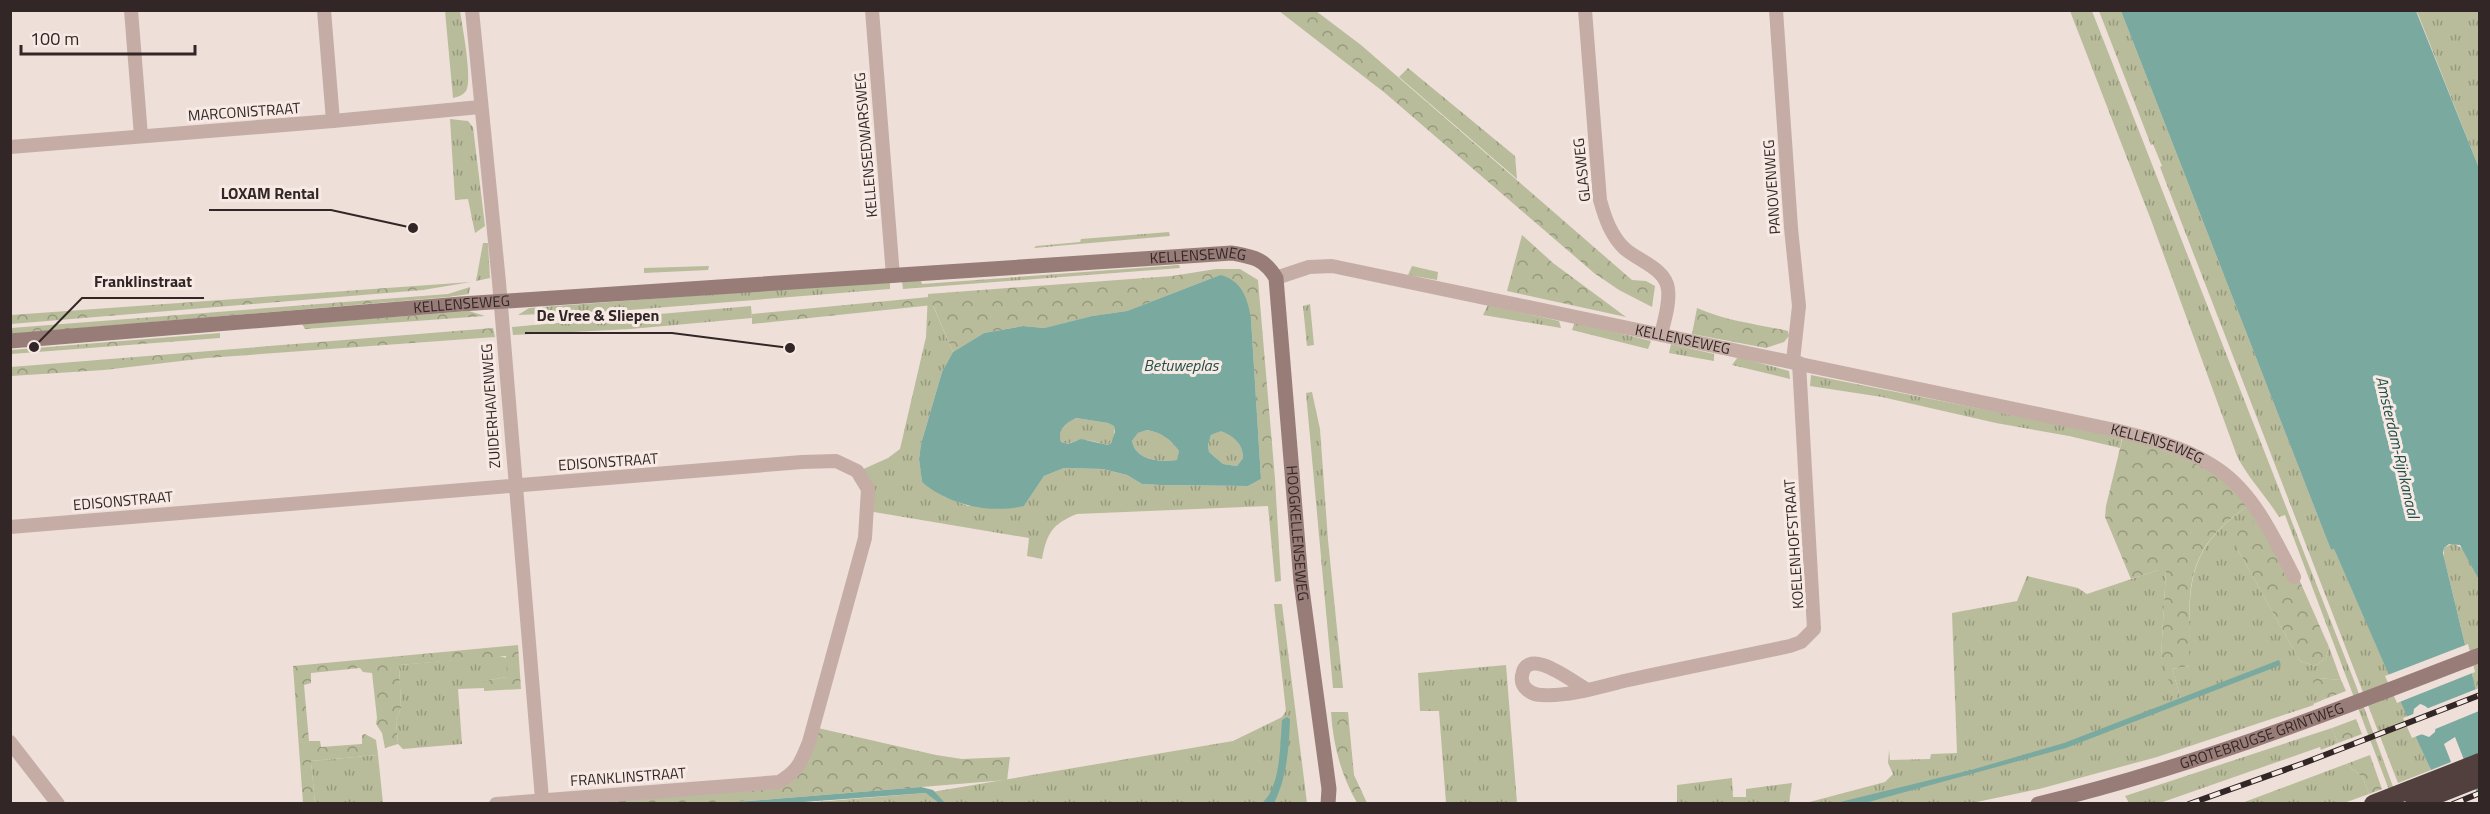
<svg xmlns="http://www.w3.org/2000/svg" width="2490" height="814" font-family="'Titillium Web',sans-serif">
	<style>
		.grass { fill: url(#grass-tufts) }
		.forest { fill: url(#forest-crowns) }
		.water { fill: #7aa9a0; fill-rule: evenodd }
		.pier { fill: #eedfd9 }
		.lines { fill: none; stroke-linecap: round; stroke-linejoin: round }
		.minor { stroke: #c5ada6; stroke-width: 14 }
		.secondary { stroke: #987c78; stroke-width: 15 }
		.motorway { stroke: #52403e; stroke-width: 18 }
		.rail-casing { stroke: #322726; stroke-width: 6 }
		.rail { stroke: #f7eae4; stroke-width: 4; stroke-dasharray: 11; stroke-linecap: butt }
		.labels { text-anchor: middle; stroke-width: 6; stroke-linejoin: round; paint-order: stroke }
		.street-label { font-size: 15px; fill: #322726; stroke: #f7eae4 }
		.water-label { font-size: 16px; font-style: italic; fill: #1f4f48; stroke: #f7eae4 }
		.leader { fill: none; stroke: #322726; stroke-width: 2 }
		.callout-dot { fill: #322726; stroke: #f7eae4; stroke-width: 2 }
		.callout-label { font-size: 16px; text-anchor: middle; font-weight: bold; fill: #322726; stroke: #f7eae4; stroke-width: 6; stroke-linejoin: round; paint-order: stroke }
	</style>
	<defs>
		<pattern id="grass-tufts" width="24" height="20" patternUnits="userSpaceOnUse" patternTransform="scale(1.5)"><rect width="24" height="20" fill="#b8bc9a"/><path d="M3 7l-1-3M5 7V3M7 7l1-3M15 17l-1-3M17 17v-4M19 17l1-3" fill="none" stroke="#96997d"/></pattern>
		<pattern id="forest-crowns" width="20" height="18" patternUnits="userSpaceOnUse" patternTransform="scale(1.5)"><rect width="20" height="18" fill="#b8bc9a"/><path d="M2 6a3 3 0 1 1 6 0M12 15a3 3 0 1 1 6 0" fill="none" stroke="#96997d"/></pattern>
	</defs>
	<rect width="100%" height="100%" fill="#eedfd9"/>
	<!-- grass -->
	<g class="grass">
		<path d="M445 11H460C462 25 473 81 466 91 463 95 458 97 453 98Z"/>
		<path d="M2070 11H2092L2355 683 2399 803H2394L2285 515 2279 517C2266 496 2248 478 2237 456L2151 220Z"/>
		<polygon points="2099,11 2121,11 2331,550 2334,549 2431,770 2398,783 2160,167 2162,166 2153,144 2151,145"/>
		<polygon points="2416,11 2479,11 2479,168 2418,14"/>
		<polygon points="1408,68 1515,156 1517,179 1399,77"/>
		<polygon points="450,119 468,121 473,127 485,226 475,233 468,199 455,200"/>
		<polygon points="1169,232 1170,236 1034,248 1036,246 1080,242 1081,239"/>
		<polygon points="483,243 488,243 490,278 476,281"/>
		<polygon points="1179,265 1180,268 903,289 902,281 921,281 922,284"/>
		<polygon points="709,266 708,270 644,273 644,268"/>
		<polygon points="1412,266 1438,272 1437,280 1408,275"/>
		<polygon points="890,281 890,289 617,311 518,315 529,308"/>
		<path d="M928 294 953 352 942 372 921 444 919 459 922 482 945 497 968 506H1024L1044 476 1064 468 1103 469 1127 475 1142 484 1161 485 1248 486 1261 479H1275L1281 581 1275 582 1268 506 1077 514C1052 524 1047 533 1042 559L1027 556 1029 538 868 511 859 471 888 458 900 449 926 337Z"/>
		<polygon points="1310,304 1314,345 1307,346 1303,306"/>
		<polygon points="1488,305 1559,321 1561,328 1483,315"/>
		<polygon points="751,306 752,318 631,329 513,335 512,327"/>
		<polygon points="1575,322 1651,341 1648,349 1572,330"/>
		<polygon points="1671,344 1714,354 1714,361 1669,353"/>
		<polygon points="1738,357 1789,371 1790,379 1732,365"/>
		<polygon points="1811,375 2122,437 2120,448 2069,436 1996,423 1882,397 1810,386"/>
		<polygon points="1312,392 1320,429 1328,540 1343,688 1333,688 1306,393"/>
		<path d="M1076 418 1108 423 1114 426C1115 433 1114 441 1108 445 1095 442 1080 436 1068 444L1061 442C1057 430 1066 423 1076 418Z"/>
		<path d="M1147 430C1162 433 1170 439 1179 451L1178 460C1160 462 1136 461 1132 441L1138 433Z"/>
		<path d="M1222 430C1234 436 1243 444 1243 458L1237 466 1223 464 1209 452 1208 445 1211 435Z"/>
		<path d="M2249 505 2260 521 2238 550 2300 661 2315 666 2326 658 2329 647 2341 680 2318 678 2322 697 2325 699 2313 704 2314 705 2157 757 2039 789 1972 803 1802 804 1885 782 1893 774 1888 763 1889 750 1890 760 1930 759 1931 754 1957 753 1952 613 2017 601 2027 576 2078 588 2087 594 2158 570H2166L2161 657 2181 699 2172 669 2189 666C2191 590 2180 553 2249 505Z"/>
		<polygon points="2453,543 2463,549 2479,580 2479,703 2444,557 2444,548"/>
		<polygon points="1274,604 1282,604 1307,803 790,804 926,793 1233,741 1282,717 1286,711"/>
		<polygon points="498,656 507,658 507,677 484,681 484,688 458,689 462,744 403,749 398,744 396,720 401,708 399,665"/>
		<polygon points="1506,665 1517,803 1446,803 1439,711 1420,711 1418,673"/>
		<polygon points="2332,728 2338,743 2321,750 2320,747 2160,803 2129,803 2125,796"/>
		<polygon points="378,755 383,803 315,803 311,761"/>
		<polygon points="2346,764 2363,778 2369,794 2344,803 2239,804"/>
		<polygon points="1732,778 1733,797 1746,797 1746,789 1792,783 1789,803 1677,803 1677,785"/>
	</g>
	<!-- forest -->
	<g class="forest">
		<polygon points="1279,11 1316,11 1361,45 1632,280 1646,281 1655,286 1652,307 1619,290 1594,273 1385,93"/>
		<polygon points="1522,235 1553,263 1626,317 1507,291"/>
		<polygon points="1216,269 1240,269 1258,280 1275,479 1261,479 1251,319 1220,275 1127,311 1092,316 1044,328 1023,326 984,333 953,352 933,305 752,324 752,314 929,297 928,294 1172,276"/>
		<polygon points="471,282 423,290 11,324 11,315"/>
		<polygon points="470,287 469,294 448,297 11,334 11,328 448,294"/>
		<path d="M1697 308C1726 321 1757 324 1788 331L1789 336 1784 342 1766 348 1692 334Z"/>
		<polygon points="469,311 485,316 305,329 302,324"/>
		<polygon points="493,328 495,337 207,358 104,370 11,376 11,367"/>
		<polygon points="220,333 220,338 11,354 11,350"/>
		<path d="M2123 436 2210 467 2249 505C2179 553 2191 590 2189 666L2172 669 2181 699 2176 701 2161 657 2166 570H2158L2131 579 2105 517 2106 506Z"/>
		<polygon points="2260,521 2291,561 2329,647 2326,658 2315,666 2300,661 2238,550 2235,541 2237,530 2249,522"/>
		<polygon points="518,645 521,689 484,691 484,681 507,677 506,656 399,665 401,708 396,720 398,744 385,748 382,733 376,724 377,718 372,673 363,672 360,668 311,673 311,683 304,685 309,741 320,741 321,747 362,744 362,735 365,734 376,740 378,755 311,761 315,803 303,803 293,666"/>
		<path d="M2318 678 2341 680 2346 691 2325 699C2319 696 2314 688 2313 681Z"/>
		<path d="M1331 712H1348L1354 775 1367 803H1357C1341 775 1333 745 1331 712Z"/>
		<polygon points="2356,719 2362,734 2338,743 2332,728"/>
		<polygon points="818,728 936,755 962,759 1010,757 1007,780 725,803 572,804 785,785"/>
		<polygon points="2370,755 2382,789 2369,794 2363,778 2346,764"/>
	</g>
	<!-- water -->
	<g class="water">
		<path d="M2121 11H2416L2479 168V580L2460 545 2449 544 2444 548 2443 553 2479 703V798L2455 737 2444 744 2451 762 2431 770 2419 744 2334 549 2331 550ZM2420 704C2431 706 2437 722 2435 732L2429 737 2421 734 2413 716 2414 709Z"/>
		<path d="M1220 275C1242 280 1248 299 1251 319L1261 479 1248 486 1161 485 1142 484 1127 475 1103 469 1064 468 1044 476 1024 506C989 514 949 505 922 482L919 459 921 444 942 372 953 352 984 333 1023 326 1044 328 1092 316 1127 311ZM1076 418 1108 423 1114 426 1115 432 1111 443 1108 445 1081 439 1068 444 1061 442C1057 430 1066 423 1076 418ZM1147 430C1162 433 1170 439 1179 451L1177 460C1160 462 1136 461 1132 441L1138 433ZM1221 431C1234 436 1243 444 1243 458L1237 466 1223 464 1209 452 1208 445 1211 435Z"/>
		<polygon points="2279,660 2281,665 2066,748 1865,803 1836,803 1971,770 2064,743"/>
		<path d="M1287 717 1290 719C1289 747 1287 778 1274 803H1262C1281 787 1280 744 1282 720Z"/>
		<polygon points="921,787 933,790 945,803 939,803 926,793 790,803 725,803"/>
	</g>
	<!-- pier -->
	<g class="pier">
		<polygon points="2468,644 2475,672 2397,703 2385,676"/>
		<polygon points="2479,688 2479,711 2433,730 2426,709"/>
		<polygon points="2416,713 2425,733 2412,738 2403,718"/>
	</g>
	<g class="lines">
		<!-- minor -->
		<g class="minor">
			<polyline points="131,10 141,136"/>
			<polyline points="324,10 333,121"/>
			<polyline points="472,10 499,282 542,799"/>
			<polyline points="872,10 893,276"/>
			<path d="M1585 10 1600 200C1605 218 1611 236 1625 249 1639 261 1666 269 1668 289 1670 304 1664 321 1661 335"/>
			<polyline points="1776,10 1791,228 1799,306 1793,361"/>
			<polyline points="10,147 333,121 480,107"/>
			<path id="s1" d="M1276 278 1309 267 1332 266 2115 430C2147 438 2181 446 2210 464 2252 488 2273 536 2294 577"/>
			<path d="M10 527 802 462 836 461 857 471 868 489 865 538 809 742C801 762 798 771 779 782L496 804"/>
			<path d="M1586 689C1574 683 1526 644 1522 676 1520 688 1532 695 1542 695 1567 697 1600 687 1624 681 1679 669 1734 658 1790 646L1801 642 1814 629 1799 363"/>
			<polyline points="10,742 58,804"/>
		</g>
		<!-- secondary -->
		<g class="secondary">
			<path id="s2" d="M10 341 461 304 1232 253C1253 257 1264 258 1276 278L1301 582 1329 789 1328 804"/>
			<path id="s3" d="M2038 804C2190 768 2335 711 2480 655"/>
		</g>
		<!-- motorway -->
		<g class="motorway">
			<polyline points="2373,804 2480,762"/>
			<polyline points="2414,804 2480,778"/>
		</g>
		<defs>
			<g id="rail">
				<polyline points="2189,804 2304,763 2480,695"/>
				<polyline points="2453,804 2480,793"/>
			</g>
		</defs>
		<!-- rail casing -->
		<use href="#rail" class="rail-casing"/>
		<!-- rail -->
		<use href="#rail" class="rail"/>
	</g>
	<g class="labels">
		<!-- street labels -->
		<g class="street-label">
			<text transform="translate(244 112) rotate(-4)" y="5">MARCONISTRAAT</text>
			<text transform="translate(866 145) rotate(-95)" y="5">KELLENSEDWARSWEG</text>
			<text transform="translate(1582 170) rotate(-96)" y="5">GLASWEG</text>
			<text transform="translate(1772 187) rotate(-94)" y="5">PANOVENWEG</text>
			<text dy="5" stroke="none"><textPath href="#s2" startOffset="1191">KELLENSEWEG</textPath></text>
			<text dy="5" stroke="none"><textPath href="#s2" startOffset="453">KELLENSEWEG</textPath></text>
			<text dy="5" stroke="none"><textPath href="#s1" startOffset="416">KELLENSEWEG</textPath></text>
			<text transform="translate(491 406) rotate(-94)" y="5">ZUIDERHAVENWEG</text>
			<text dy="5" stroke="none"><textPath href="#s1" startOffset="902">KELLENSEWEG</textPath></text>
			<text transform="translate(608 462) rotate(-4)" y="5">EDISONSTRAAT</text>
			<text transform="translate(123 501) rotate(-5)" y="5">EDISONSTRAAT</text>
			<text dy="5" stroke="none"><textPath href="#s2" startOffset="1534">HOOGKELLENSEWEG</textPath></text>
			<text transform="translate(1794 544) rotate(-94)" y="5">KOELENHOFSTRAAT</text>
			<text dy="5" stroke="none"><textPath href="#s3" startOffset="234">GROTEBRUGSE GRINTWEG</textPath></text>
			<text transform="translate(628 777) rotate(-4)" y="5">FRANKLINSTRAAT</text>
		</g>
		<!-- water labels -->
		<g class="water-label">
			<text x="1181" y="371">Betuweplas</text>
			<text transform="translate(2398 447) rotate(77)" y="6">Amsterdam-Rijnkanaal</text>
		</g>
	</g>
	<!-- callouts -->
	<path class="leader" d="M413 228L331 210H209M34 347L82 298H204M790 348L672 333H525"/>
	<g class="callout-dot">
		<circle cx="413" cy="228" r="6"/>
		<circle cx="34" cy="347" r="6"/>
		<circle cx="790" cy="348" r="6"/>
	</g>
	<g class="callout-label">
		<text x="270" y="199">LOXAM Rental</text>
		<text x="143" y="287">Franklinstraat</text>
		<text x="598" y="321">De Vree &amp; Sliepen</text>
	</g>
	<!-- border -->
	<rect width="2490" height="814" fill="none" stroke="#322726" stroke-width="24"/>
	<!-- scale -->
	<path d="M21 45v9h174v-9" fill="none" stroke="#322726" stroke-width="3"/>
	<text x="30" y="45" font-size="18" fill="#322726" stroke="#f7eae4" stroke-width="4.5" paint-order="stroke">100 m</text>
</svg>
